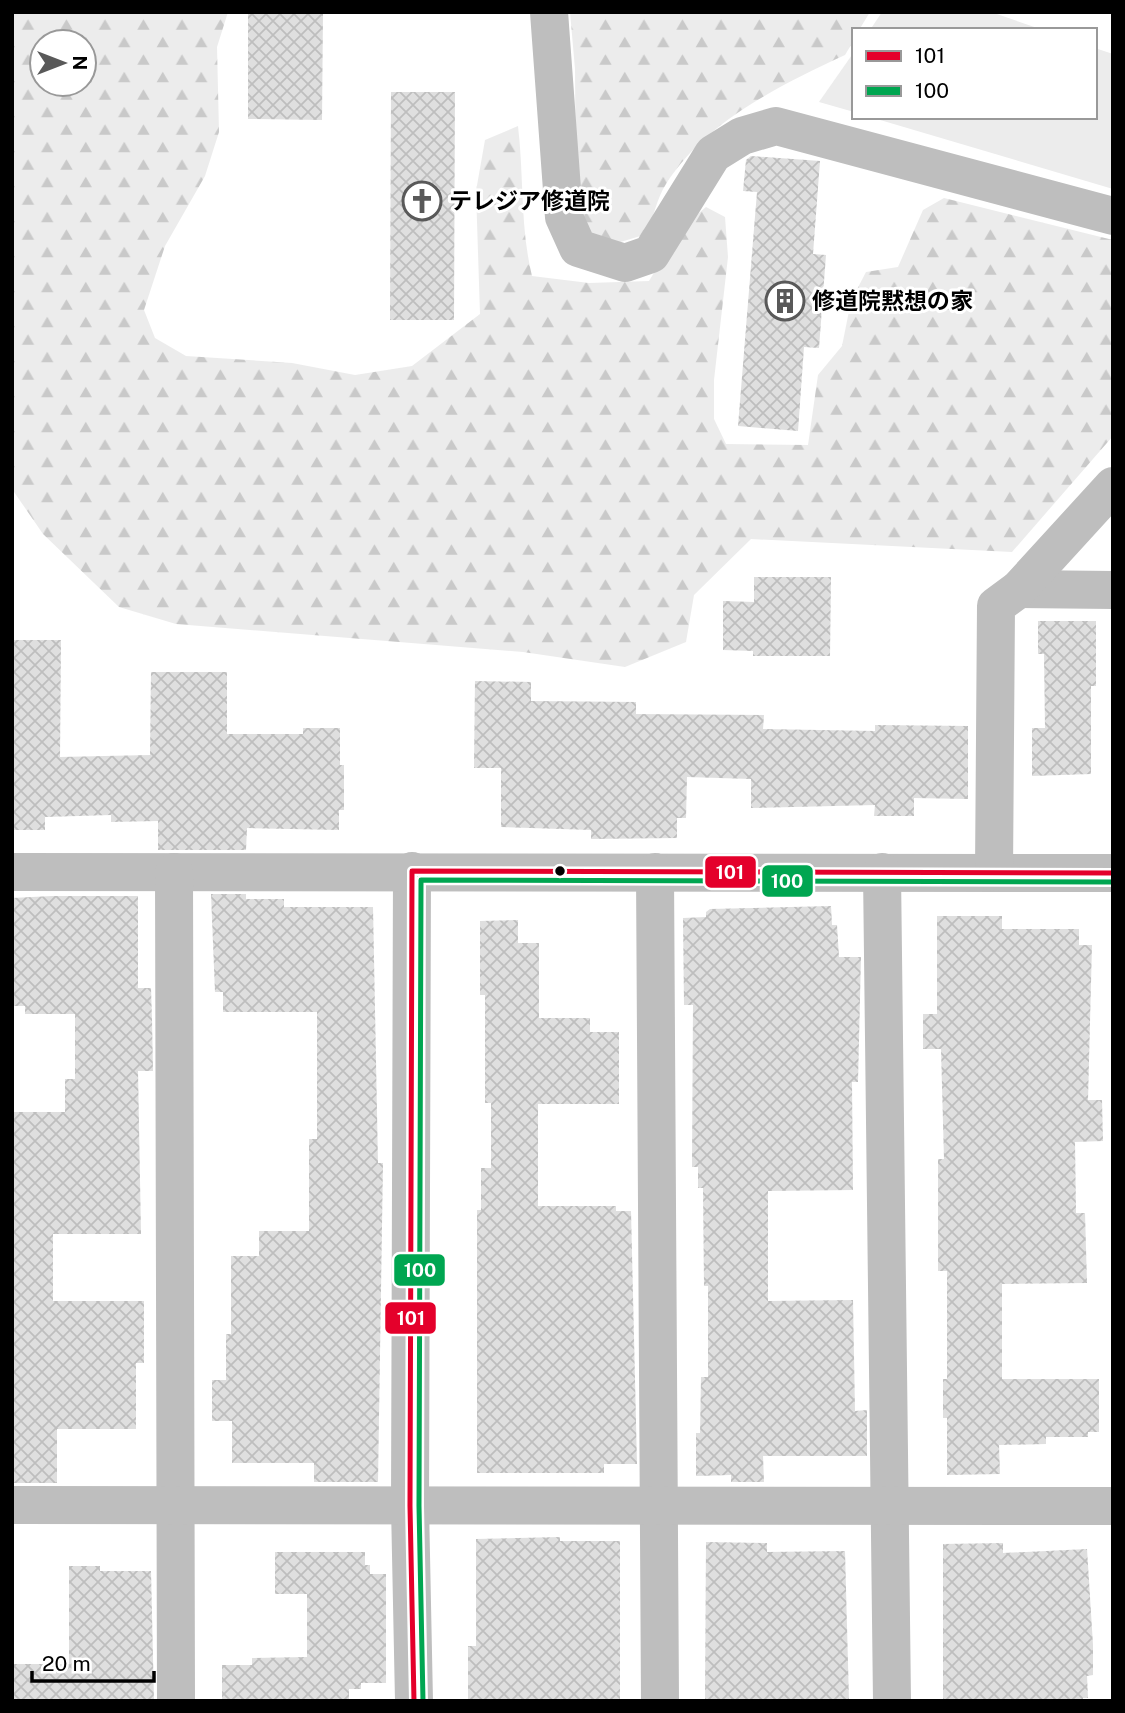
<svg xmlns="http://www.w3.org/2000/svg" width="1125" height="1713" font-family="'Public Sans','Noto Sans JP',sans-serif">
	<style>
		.forest { fill: url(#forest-firs); fill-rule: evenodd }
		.green { fill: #ececec }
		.building { fill: url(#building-cross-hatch) }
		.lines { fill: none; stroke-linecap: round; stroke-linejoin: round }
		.minor { stroke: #bebebe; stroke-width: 38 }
		.bus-1-casing { stroke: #fff; stroke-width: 10 }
		.bus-2-casing { stroke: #fff; stroke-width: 10 }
		.bus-1 { stroke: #e4002b; stroke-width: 5 }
		.bus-2 { stroke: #00a651; stroke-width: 5 }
		.bus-dot { fill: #000; stroke: #fff; stroke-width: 2.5 }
		.labels { text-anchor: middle; stroke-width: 6; stroke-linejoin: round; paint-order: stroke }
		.poi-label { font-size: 23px; font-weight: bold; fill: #000; stroke: #fff; text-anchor: start }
		.line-badge { stroke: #fff; stroke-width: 2.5 }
		.badge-label { font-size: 19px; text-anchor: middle; font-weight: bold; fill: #fff }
	</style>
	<defs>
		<pattern id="forest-firs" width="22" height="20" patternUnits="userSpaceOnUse" patternTransform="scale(1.75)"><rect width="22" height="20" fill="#ececec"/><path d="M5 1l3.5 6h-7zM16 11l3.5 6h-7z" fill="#c9c9c9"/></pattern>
		<pattern id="building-cross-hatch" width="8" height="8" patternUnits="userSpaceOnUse" patternTransform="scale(1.75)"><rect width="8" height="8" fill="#dfdfdf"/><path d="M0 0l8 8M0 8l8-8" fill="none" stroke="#bebebe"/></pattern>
	</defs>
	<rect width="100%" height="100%" fill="#fff"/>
	<!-- forest -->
	<g class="forest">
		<path d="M12 12H228L217 47 219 132 205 176 165 246 144 310 155 338 186 356 292 363 355 375 412 366 480 314 476 191 485 140 518 126C524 176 520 227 532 276L589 283 649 281 681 228 706 207 725 217 728 257 714 380V419L726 444 808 445 818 375 842 346 851 301 866 272 898 267 923 210 944 198 1113 240V436L1012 552 751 539 694 595 686 642 625 667 523 652 176 624 119 607 43 534 12 489ZM42 42H84V84H42Z"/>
		<path d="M570 12H870L859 30H854V40L845 55C779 86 706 121 666 184 657 198 653 218 647 234L604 247 576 222 575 69Z"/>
	</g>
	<!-- green -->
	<g class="green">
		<polygon points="882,12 991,12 1043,30 870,30"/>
		<polygon points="1095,48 1113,54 1113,189 870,117 1095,117"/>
		<polygon points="854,52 854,112 819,102"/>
	</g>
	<!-- building -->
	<g class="building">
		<polygon points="248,12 323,12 322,120 248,119"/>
		<polygon points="391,92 455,92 454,320 390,320"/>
		<polygon points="751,156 820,161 813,254 826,255 819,348 804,347 798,431 738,426 757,192 743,191 746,160"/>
		<polygon points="754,577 831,577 830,656 753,656 753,651 723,650 723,601 754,602"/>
		<polygon points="1038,621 1096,621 1096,686 1091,686 1091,774 1032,776 1032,728 1045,728 1044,654 1038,654"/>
		<polygon points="12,640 61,640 60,757 150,755 151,672 227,672 227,734 303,734 303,728 340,728 340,765 344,765 344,810 339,810 339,830 247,828 246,850 158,850 158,821 111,822 111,815 45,817 45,830 12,830"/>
		<polygon points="475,681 531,682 531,701 636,702 636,714 764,715 763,729 875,731 875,725 968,726 968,799 914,798 914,816 874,816 875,805 751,808 751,779 687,777 686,818 677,818 677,838 591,839 591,830 501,827 501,768 474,768"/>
		<polygon points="211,894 246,894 246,899 284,899 284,907 373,907 378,1163 383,1163 378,1482 314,1482 314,1463 232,1463 232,1421 212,1421 212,1380 226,1380 226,1334 231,1334 231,1256 259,1256 259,1231 309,1231 309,1139 317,1139 317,1012 223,1012 223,992 215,992"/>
		<polygon points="52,896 138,896 138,988 151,988 152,1019 153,1071 138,1071 141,1234 53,1234 53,1301 144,1301 144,1363 136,1363 136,1429 57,1429 57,1483 12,1483 12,1112 65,1112 65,1079 75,1079 75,1014 25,1014 25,1006 12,1006 12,898"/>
		<polygon points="831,906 832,925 837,925 839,957 861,957 858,1082 852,1082 853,1190 768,1191 768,1301 853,1300 855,1411 867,1410 867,1456 763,1456 764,1482 731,1482 731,1475 696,1476 696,1433 700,1433 701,1377 708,1377 708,1286 704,1286 703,1188 698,1188 698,1167 692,1167 693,1005 684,1005 683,918 706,917 706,912 710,909"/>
		<polygon points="937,916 1002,916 1002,929 1079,929 1079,945 1092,945 1088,1100 1102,1100 1103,1141 1075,1142 1076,1213 1085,1213 1087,1283 1002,1284 1002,1379 1099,1379 1099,1432 1088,1432 1088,1437 1046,1437 1046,1444 999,1445 1000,1474 947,1475 947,1418 943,1418 943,1379 947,1379 947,1271 938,1271 938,1159 944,1159 941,1049 923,1049 923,1014 937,1014"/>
		<polygon points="518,920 518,943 539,943 539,1018 590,1018 590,1032 619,1032 619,1104 538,1104 538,1206 616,1206 616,1211 631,1211 637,1464 604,1464 604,1473 477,1473 477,1210 481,1210 481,1168 491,1168 491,1103 485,1103 485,995 480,995 480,921"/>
		<polygon points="560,1537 560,1541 620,1541 620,1701 468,1701 468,1646 476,1646 476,1539"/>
		<polygon points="706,1542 767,1543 767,1552 845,1551 849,1701 705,1701"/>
		<polygon points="1003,1543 1003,1553 1087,1549 1093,1645 1093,1675 1087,1676 1088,1698 1083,1698 1083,1701 943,1701 943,1544"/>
		<polygon points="275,1552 365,1552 365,1565 370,1565 370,1574 386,1574 386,1683 361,1683 361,1689 349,1689 349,1701 222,1701 222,1665 252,1665 252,1658 307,1657 307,1594 275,1594"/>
		<polygon points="69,1566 100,1566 100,1571 151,1571 154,1701 12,1701 12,1664 69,1664"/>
	</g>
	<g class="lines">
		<!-- minor -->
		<g class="minor">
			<polyline points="549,12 564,217 578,248 625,263 651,254 713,154 742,136 776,126 1113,216"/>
			<polyline points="1019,589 1113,590"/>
			<polyline points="412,871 410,1506 414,1701"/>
			<polyline points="12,872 1113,873"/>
			<polyline points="174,872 176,1701"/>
			<polyline points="655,872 660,1701"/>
			<polyline points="882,872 892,1701"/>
			<polyline points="994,872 996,606 1019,589 1113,486"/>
			<polyline points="12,1505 1113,1506"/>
		</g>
		<defs>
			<polyline id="bus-1" points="414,1701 410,1506 412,871 1113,873"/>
			<polyline id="bus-2" points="423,1701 419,1506 421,880 1113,882"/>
		</defs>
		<!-- bus-1 casing -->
		<use href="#bus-1" class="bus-1-casing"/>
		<!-- bus-2 casing -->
		<use href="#bus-2" class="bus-2-casing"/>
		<!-- bus-1 -->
		<use href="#bus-1" class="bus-1"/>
		<!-- bus-2 -->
		<use href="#bus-2" class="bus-2"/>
	</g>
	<!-- icons -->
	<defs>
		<symbol id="church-ring" viewBox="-11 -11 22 22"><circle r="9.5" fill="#fff" stroke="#595959" stroke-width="1.5"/><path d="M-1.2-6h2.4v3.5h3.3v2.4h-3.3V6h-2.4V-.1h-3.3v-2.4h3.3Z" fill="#595959"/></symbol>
		<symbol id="building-ring" viewBox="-11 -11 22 22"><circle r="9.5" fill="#fff" stroke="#595959" stroke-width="1.5"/><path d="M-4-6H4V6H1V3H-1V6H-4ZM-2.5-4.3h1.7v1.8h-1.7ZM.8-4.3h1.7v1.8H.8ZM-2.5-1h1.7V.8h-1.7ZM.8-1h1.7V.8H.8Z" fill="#595959"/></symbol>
	</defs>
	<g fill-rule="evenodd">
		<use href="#church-ring" x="400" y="179" width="44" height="44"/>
		<use href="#building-ring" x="763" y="279" width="44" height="44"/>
	</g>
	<!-- markers -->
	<circle class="bus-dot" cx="560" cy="871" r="6"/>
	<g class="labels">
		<!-- poi labels -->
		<g class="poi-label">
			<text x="449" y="209">テレジア修道院</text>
			<text x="812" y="309">修道院黙想の家</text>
		</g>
	</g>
	<g class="line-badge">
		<rect x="704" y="855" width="53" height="34" rx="7" fill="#e4002b"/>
		<rect x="761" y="864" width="53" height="34" rx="7" fill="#00a651"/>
		<rect x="393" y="1253" width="53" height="34" rx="7" fill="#00a651"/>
		<rect x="384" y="1301" width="53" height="34" rx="7" fill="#e4002b"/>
	</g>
	<g class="badge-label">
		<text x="730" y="879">101</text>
		<text x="787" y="888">100</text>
		<text x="420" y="1277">100</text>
		<text x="411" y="1325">101</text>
	</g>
	<!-- border -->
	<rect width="1125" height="1713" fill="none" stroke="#000000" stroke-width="28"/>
	<!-- legend -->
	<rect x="852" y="28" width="245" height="91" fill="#ffffff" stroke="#999999" stroke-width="2"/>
	<rect x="866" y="51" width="35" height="10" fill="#e4002b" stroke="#999999" stroke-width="2"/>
	<text x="915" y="63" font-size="21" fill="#000000">101</text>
	<rect x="866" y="86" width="35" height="10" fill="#00a651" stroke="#999999" stroke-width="2"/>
	<text x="915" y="98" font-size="21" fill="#000000">100</text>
	<!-- north arrow -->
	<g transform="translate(63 63) rotate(90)"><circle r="33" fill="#ffffff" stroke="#999999" stroke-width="2"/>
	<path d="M0-5L12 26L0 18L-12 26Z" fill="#595959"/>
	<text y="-10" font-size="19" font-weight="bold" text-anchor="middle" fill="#000000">N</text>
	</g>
	<!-- scale -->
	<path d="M32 1671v10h122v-10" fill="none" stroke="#000000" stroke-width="3.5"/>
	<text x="42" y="1671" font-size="21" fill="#000000" stroke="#ffffff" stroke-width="5" paint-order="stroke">20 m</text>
</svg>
